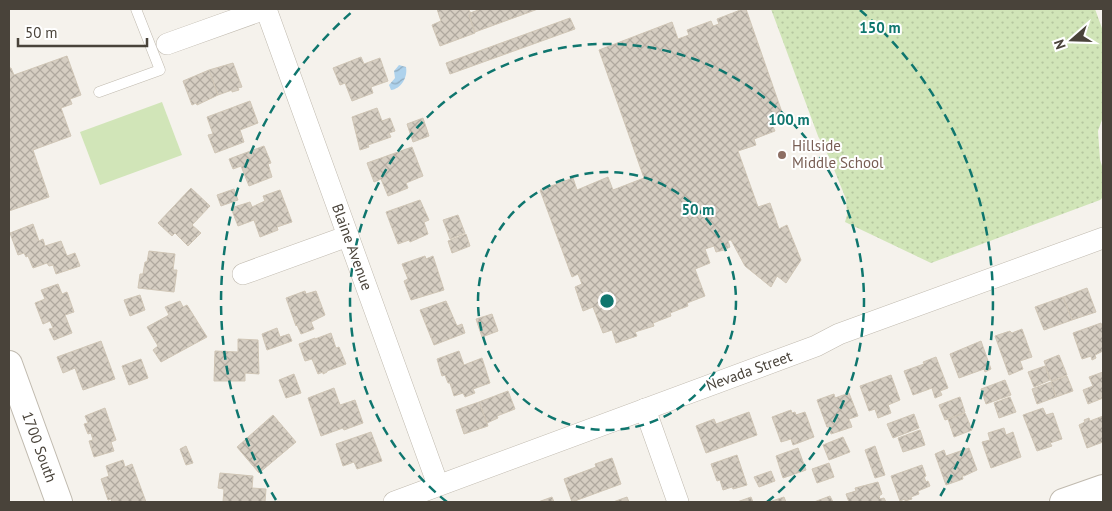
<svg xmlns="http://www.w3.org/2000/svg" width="1112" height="511" font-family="'PT Sans',sans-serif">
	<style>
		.green { fill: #d1e5b8 }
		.park { fill: url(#park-dots) }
		.water { fill: url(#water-waves) }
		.building { fill: url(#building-cross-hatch); stroke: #d0c6b6 }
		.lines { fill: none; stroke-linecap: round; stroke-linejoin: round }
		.service-casing { stroke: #c0baaf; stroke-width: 11 }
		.minor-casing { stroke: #c0baaf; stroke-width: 22 }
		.tertiary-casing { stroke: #c0baaf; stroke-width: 28 }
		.service { stroke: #fff; stroke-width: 10 }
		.minor { stroke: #fff; stroke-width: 21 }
		.tertiary { stroke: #fff; stroke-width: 26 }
		.ring { fill: none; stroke: #0f766e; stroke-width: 2.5; stroke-dasharray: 9 6 }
		.education-dot { fill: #8d6e63; stroke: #fff; stroke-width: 2 }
		.labels { text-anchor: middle; stroke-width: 4; stroke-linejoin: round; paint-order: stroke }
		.education-label { font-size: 15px; fill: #785e54; stroke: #fff; text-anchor: start }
		.street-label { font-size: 15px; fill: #49433a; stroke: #fff }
		.centre { fill: #0f766e; stroke: #fff; stroke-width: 2.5 }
		.ring-label { font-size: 15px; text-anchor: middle; font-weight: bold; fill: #0f766e; stroke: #fff; stroke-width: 4; stroke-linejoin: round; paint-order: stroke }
	</style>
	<defs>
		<pattern id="park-dots" width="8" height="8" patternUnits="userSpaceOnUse" patternTransform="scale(1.25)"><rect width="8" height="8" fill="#d1e5b8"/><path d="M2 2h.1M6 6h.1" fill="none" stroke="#b5c69f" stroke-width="1.8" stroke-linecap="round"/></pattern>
		<pattern id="water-waves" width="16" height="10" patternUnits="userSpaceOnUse" patternTransform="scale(1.25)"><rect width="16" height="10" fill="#aed2ec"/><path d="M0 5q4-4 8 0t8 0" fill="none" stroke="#90acc0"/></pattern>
		<pattern id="building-cross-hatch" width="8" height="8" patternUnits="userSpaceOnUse" patternTransform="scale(1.25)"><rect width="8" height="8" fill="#d6cec2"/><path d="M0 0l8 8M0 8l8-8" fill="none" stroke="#b0a99f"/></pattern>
	</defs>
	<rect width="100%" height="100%" fill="#f5f2ec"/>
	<!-- green -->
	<polygon class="green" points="162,102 182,155 100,185 80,132"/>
	<!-- park -->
	<polygon class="park" points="771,9 1095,9 1103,31 1103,117 1098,131 1100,160 1103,169 1103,197 1100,200 931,263 845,222 847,215 846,199 829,157 818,136"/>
	<!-- water -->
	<path class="water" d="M399 65 406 67C408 77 401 89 391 90L389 85 395 78 394 71Z"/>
	<!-- building -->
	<g class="building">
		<polygon points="437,9 469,9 471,15 469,15 475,33 440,46 432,25 441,21"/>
		<polygon points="481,9 538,9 475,32 469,15 471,15 470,13"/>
		<polygon points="743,9 746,9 784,118 771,122 775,131 754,139 756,145 738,151 758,207 770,203 779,229 787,225 801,260 786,283 777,276 771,287 745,266 731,240 728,241 730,247 724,250 716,252 714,246 705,249 710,263 695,269 705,296 687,303 688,306 670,313 671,316 653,323 654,326 635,332 637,336 616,343 612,330 603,333 593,307 583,311 575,287 582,284 578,274 572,277 540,190 573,178 577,190 608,177 613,190 644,178 599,50 672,22 678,39 689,35 687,30 711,21 713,26 719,24 717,19"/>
		<polygon points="570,18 575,29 450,74 446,63"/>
		<polygon points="67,56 81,95 70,99 72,104 61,108 71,136 33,150 49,197 9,211 9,68 11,68 14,75"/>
		<polygon points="361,57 364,64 380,58 388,81 371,87 373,93 352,101 345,83 340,85 333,68"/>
		<polygon points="233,63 242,87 238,88 239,90 232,92 232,90 218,95 209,70"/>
		<polygon points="209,70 218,95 197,105 196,103 192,105 183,81"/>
		<polygon points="250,101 258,123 240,130 244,142 215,153 208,135 213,134 207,117"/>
		<polygon points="377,108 382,121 390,118 395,131 389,133 391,137 368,145 369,147 360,150 352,117"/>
		<polygon points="423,118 429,136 413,142 407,124"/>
		<polygon points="264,146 271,163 268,164 272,177 249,186 241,166 233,169 229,159"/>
		<polygon points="412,147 423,176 406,183 408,188 388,196 381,179 374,182 367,163"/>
		<polygon points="191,188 210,206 192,225 201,233 188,246 175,233 172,236 158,223"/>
		<polygon points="234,189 238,200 221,206 217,195"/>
		<polygon points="280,190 292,222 277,227 278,230 260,237 254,220 238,226 231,208 250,202 252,207 265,201 263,196"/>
		<polygon points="420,200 429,220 424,222 428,234 410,242 409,240 398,244 386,212"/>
		<polygon points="458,215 465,233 450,239 443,220"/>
		<polygon points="33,224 39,241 43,239 45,246 61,241 67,256 75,253 80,266 56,274 53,265 49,266 47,263 33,268 28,256 26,257 24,253 18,255 10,233"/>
		<polygon points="466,234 470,246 452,253 448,241"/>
		<polygon points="149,251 175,254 173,270 177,270 174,292 138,288 140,274 143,274 145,262 147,262"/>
		<polygon points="425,256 426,259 433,256 444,290 411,300 404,281 408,279 402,264"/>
		<polygon points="58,284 62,294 67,292 74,312 65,315 72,333 54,340 49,329 53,328 50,321 43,324 35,303 45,299 41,290"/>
		<polygon points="1087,288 1096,312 1072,320 1063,297"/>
		<polygon points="305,291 306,294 316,291 325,315 311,322 314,329 301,334 297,325 296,326 286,298"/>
		<polygon points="140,295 145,310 130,316 124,300"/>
		<polygon points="1063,297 1072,320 1044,330 1035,307"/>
		<polygon points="180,301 183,307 187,305 207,337 161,362 153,350 158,346 147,327 169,315 165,307"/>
		<polygon points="446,301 457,326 462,324 465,333 434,345 420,310"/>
		<polygon points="492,314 498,331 482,337 476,319"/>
		<polygon points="1101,323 1103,330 1103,351 1095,355 1096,358 1092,360 1091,356 1082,359 1073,333"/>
		<polygon points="277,328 280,337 289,334 292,341 267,350 262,334"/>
		<polygon points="1022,329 1032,357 1020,361 1023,369 1009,375 995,336 1010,331 1012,333"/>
		<polygon points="331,333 336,348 339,347 346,364 327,371 327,372 323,374 323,372 318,374 312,359 305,361 299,344 315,338 315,339"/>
		<polygon points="238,339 258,340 259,374 245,373 245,381 214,381 215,351 238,352"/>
		<polygon points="101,341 115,379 83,390 75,368 63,373 57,357"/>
		<polygon points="981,341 991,369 985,372 984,369 959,378 950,354"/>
		<polygon points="459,351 464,365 482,358 490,383 473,389 475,393 465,397 463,393 454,396 450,383 448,383 445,375 442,376 437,359"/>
		<polygon points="1059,355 1067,375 1051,381 1044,361"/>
		<polygon points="936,357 948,388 940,391 942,395 935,398 932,388 913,395 904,371 924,364 923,362"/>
		<polygon points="141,359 148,378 129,385 122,366"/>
		<polygon points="1045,366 1050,380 1034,387 1028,372"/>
		<polygon points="1103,372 1103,398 1088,404 1083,390 1093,386 1089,377"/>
		<polygon points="294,374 301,393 286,398 279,380"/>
		<polygon points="891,375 900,400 888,405 891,413 878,418 875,409 869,411 860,386"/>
		<polygon points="1067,376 1073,391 1056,397 1051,382"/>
		<polygon points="1005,380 1011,395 986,404 981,389"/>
		<polygon points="1051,382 1056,397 1037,404 1032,389"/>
		<polygon points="334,388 340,405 355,400 363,423 344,430 343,428 321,436 308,398"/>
		<polygon points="508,391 515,409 497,416 498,418 487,423 479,402"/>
		<polygon points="849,393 858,416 849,419 852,427 831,434 829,427 827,427 817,400 834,394 835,398"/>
		<polygon points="960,397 965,412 945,420 939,405"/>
		<polygon points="1010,397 1016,412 999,418 994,403"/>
		<polygon points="479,402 488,426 464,434 456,410"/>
		<polygon points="105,408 116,440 111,442 114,451 94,457 89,441 93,440 91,433 88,434 84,424 88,423 85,416"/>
		<polygon points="1043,408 1046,415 1053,413 1062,439 1050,443 1052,446 1037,451 1023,415"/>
		<polygon points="791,410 792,413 795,412 796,415 805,412 814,437 793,445 791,439 781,442 772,417"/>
		<polygon points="749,412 757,435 706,453 696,426 714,419 716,424"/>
		<polygon points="965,413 972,430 954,437 948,419"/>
		<polygon points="914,414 919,428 893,438 887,424"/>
		<polygon points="273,415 296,442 259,473 237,447"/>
		<polygon points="1103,416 1103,442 1087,448 1079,425 1085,422 1084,420 1089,418 1090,421"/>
		<polygon points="1004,428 1006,435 1013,432 1021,457 991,468 982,442 990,440 988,433"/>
		<polygon points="920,430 925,445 903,452 898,438"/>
		<polygon points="371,432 382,461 357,469 354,462 343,466 336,444"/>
		<polygon points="843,437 850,452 829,460 823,445"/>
		<polygon points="186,446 193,463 186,465 180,449"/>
		<polygon points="875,446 885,475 875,478 865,450"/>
		<polygon points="798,448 806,470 783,478 776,456"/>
		<polygon points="969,448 977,470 964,476 962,475 963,479 946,485 935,454 944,450 946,456"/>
		<polygon points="737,455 747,485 733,489 732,487 723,490 720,480 717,481 711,464"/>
		<polygon points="612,458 621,484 572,502 564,479 596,467 595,464"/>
		<polygon points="123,460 125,467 132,464 146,502 112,502 111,499 108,500 101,479 109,476 106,466"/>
		<polygon points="829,463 834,477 817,483 812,469"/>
		<polygon points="922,465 926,476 924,477 926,482 928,481 930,486 918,491 919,494 911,497 912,499 905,501 905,499 900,501 891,476"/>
		<polygon points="771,471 775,481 759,487 754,477"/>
		<polygon points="220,473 253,476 252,488 266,489 265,502 223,502 224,489 218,488"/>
		<polygon points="878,482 882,494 879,496 880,499 884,498 886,502 849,502 846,494 856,491 855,488"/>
		<polygon points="830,496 833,502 814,502"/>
		<polygon points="552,497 554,502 538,502"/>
		<polygon points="627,497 629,502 613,502"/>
		<polygon points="751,497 753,502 737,502"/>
		<polygon points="784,497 786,502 769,502"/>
	</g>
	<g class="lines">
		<defs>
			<polyline id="service" points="99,92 160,70 136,9"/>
			<g id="minor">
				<polyline points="266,9 438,485"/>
				<polyline points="167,44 265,9"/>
				<polyline points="243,274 348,236"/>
				<polyline points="645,409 678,502"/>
				<polyline points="394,502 816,346 839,334 1103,238"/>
			</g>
			<g id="tertiary">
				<polyline points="9,364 59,502"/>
				<polyline points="1063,502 1103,488"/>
			</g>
		</defs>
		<!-- service casing -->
		<use href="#service" class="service-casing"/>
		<!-- minor casing -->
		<use href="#minor" class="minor-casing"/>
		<!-- tertiary casing -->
		<use href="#tertiary" class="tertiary-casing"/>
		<!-- service -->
		<use href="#service" class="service"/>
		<!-- minor -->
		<use href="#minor" class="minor"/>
		<!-- tertiary -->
		<use href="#tertiary" class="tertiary"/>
	</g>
	<!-- distance rings -->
	<g class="ring">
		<circle cx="607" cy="301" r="129"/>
		<path d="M447 502A257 257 0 1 1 767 502"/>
		<path d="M276 500A386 386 0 0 1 354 10M860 10A386 386 0 0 1 938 500"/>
	</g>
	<!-- markers -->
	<circle class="education-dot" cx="782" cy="155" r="5"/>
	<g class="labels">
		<!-- education labels -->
		<g class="education-label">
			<text x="792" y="151">Hillside<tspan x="792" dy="17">Middle School</tspan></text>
		</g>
		<!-- street labels -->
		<g class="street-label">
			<text transform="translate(352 247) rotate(70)" y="5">Blaine Avenue</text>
			<text transform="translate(749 371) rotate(-20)" y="5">Nevada Street</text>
			<text transform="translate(39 447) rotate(70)" y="5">1700 South</text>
		</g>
	</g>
	<circle cx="607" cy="301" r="8" class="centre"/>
	<g class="ring-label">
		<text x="880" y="33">150 m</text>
		<text x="789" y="125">100 m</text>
		<text x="698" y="215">50 m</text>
	</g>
	<!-- border -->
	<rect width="1112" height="511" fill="none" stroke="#49433a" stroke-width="20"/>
	<!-- north arrow -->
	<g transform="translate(1072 40) rotate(250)" stroke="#ffffff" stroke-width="4" paint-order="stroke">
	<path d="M0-4L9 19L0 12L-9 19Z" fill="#49433a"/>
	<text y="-8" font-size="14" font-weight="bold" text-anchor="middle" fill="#49433a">N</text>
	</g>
	<!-- scale -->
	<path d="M18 38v8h129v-8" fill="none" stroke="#49433a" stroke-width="2.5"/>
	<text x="25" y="38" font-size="15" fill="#49433a" stroke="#ffffff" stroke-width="4" paint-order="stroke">50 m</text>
</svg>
